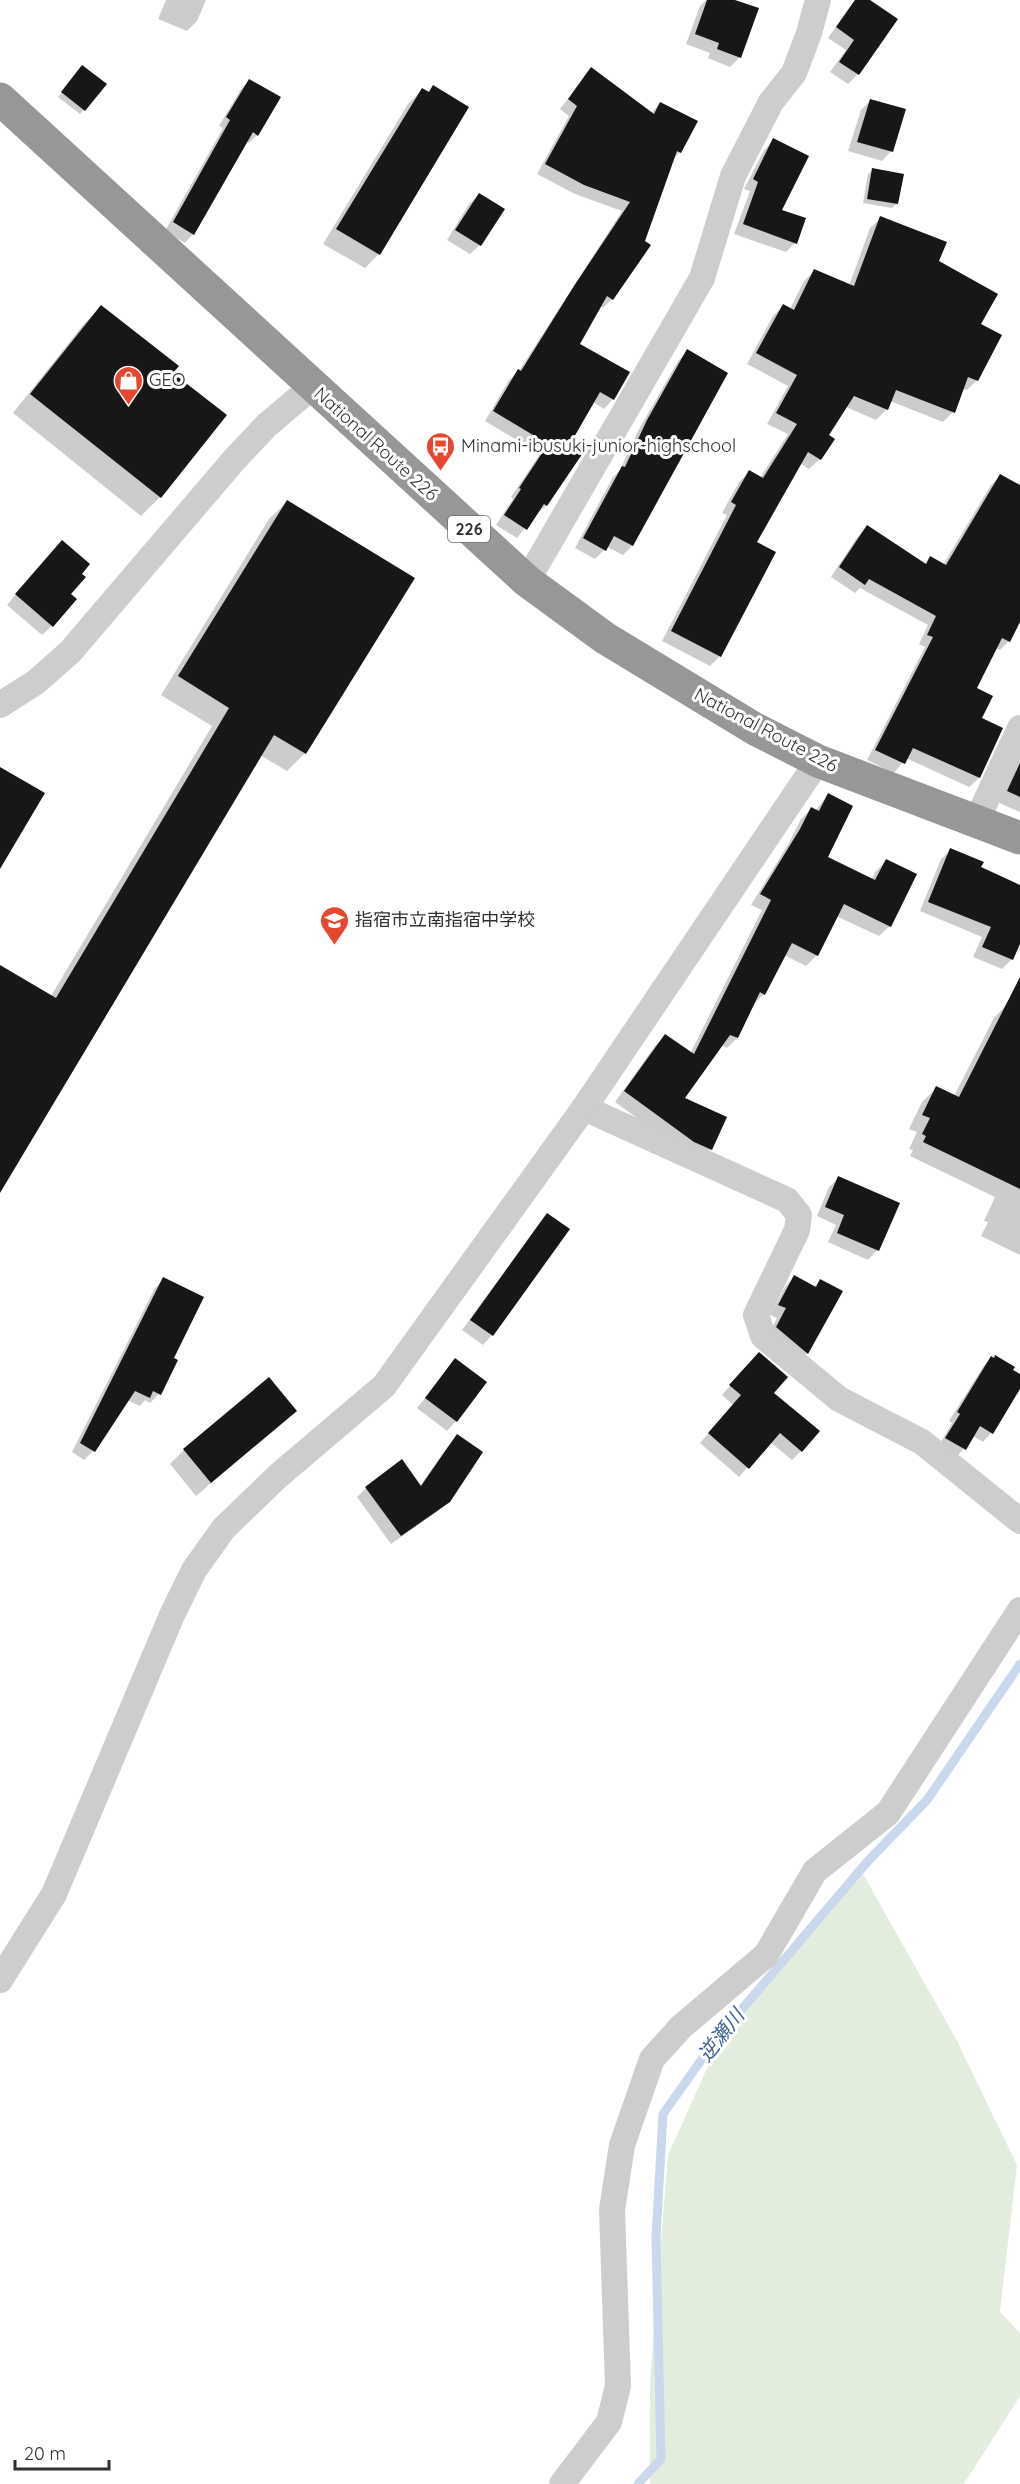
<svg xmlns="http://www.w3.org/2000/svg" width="1020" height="2484" font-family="Quicksand,'Noto Sans JP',sans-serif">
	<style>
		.green { fill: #e3eddd }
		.shadow { fill: #0003 }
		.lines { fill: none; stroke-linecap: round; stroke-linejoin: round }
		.stream { stroke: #c9d8ed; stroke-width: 9 }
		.building { fill: #171717 }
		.street { stroke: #cdcdcd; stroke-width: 26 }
		.highway { stroke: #979797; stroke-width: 33 }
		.labels { text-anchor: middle; stroke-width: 6; stroke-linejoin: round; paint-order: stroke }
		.shield { fill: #fff; stroke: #6e6e6e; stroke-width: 1.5 }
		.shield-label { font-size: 16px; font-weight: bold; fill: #303030 }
		.poi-label { font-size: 18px; fill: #303030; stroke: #fff; text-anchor: start }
		.street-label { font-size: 18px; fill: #303030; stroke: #fff }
		.water-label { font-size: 20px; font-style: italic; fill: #3c6193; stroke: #fff }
	</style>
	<rect width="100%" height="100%" fill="#fff"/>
	<!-- green -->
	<polygon class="green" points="863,1874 956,2039 1017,2165 1000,2312 1020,2333 1020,2396 964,2484 650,2484 650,2380 668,2155 720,2039"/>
	<!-- shadow -->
	<g class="shadow">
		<polygon points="166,0 206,0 197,21 187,31 158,19"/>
		<polygon points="706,0 718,0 740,57 730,67 708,58 710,53 686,44 700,6"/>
		<polygon points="855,0 868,0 896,19 858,74 848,84 830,72 846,50 828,38"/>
		<polygon points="592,69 651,113 660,104 680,152 672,160 612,299 603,308 600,306 578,345 628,373 613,399 604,409 593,402 571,439 585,447 546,506 536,514 517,538 496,525 513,499 511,497 540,454 485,421 509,380 519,371 622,211 575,194 537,174 569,116 560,109"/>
		<polygon points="78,72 84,110 80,114 58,97"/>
		<polygon points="249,81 257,135 249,143 246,141 193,234 185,243 165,231 223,128 219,126 241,89"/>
		<polygon points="433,87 379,254 365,268 323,244 408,104 422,90 427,93"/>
		<polygon points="871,100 891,151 882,161 848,151 861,110"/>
		<polygon points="774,140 780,211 795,243 786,252 734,234 750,191 744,189 764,150"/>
		<polygon points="873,170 897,203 892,208 863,203 868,174"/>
		<polygon points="479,195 480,245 470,254 447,240 469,204"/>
		<polygon points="881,218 938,262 979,324 977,380 967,390 962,389 953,412 943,422 890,401 886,410 876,420 846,407 827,435 820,459 809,469 800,463 755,543 720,656 710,666 662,641 727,515 722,513 739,482 749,472 760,478 788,434 767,424 788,386 747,364 773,316 783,306 790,309 804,281 814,271 849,286 870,228"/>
		<polygon points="101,307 171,373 225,416 160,497 141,516 13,413 83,325"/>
		<polygon points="688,351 726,373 632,546 623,555 607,547 595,559 575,548 613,477 620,470 638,431 678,361"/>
		<polygon points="1001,476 1020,487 1020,619 1009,641 1000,650 995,648 975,689 980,719 1001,729 979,778 969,787 906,758 894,773 867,760 925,647 919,644 928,625 860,588 855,593 831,577 858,536 867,527 924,565 931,558 943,565 991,485"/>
		<polygon points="287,502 413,578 305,753 287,771 260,755 0,1190 0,966 51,996 212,726 161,695 269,519"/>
		<polygon points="53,551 69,594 52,626 42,635 7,605"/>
		<polygon points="1020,754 1020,812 997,802"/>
		<polygon points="828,795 826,858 871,880 875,872 886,861 890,926 879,936 836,916 817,955 806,966 784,955 764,994 754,1004 737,1038 727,1048 721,1045 682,1099 711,1149 701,1159 684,1152 615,1102 655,1046 665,1036 690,1054 762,910 751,905 790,841 801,819 811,809 815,811"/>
		<polygon points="951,850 979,868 1020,886 1020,942 1011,960 1002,969 973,957 982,937 920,911 941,859"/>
		<polygon points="1007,1004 1020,1010 1020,1255 981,1236 988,1222 984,1221 995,1197 910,1156 913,1150 909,1149 917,1132 909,1129 922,1102 936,1088 954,1096 994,1018"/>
		<polygon points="839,1178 877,1250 868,1260 828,1242 836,1225 817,1216 829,1187"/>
		<polygon points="547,1215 492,1335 483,1345 462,1330 538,1225"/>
		<polygon points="795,1277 814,1287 820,1281 807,1353 798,1363 767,1337 777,1318 770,1315 785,1287"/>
		<polygon points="164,1279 172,1359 159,1394 150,1403 145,1400 140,1406 127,1400 93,1451 84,1460 72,1452 155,1288"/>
		<polygon points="991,1358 1020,1375 1020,1386 991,1433 983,1442 973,1436 956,1458 938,1447 952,1423 949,1421 983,1367"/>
		<polygon points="456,1360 456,1421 447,1431 417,1408"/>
		<polygon points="750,1363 771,1394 801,1451 792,1460 770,1442 739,1477 700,1443 733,1405 722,1395"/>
		<polygon points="295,1411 196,1496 170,1464 184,1450"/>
		<polygon points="457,1436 448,1501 438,1511 391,1544 357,1497 366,1488 420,1486 448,1446"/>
	</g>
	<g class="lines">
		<!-- stream -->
		<polyline class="stream" points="638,2484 661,2459 656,2237 663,2114 714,2042 868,1861 927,1800 1020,1664"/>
	</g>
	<!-- building -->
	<g class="building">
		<polygon points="707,0 735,0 759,8 741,58 717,49 719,43 695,34"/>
		<polygon points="855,0 870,0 898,19 859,75 839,62 854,40 836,27"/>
		<polygon points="82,65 107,84 85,111 61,92"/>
		<polygon points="591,67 654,114 660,102 698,121 681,153 677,151 645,241 651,245 613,300 607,296 580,344 630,372 614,400 600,392 573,439 587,447 547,506 544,504 527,530 504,515 521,489 519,488 548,444 493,411 518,369 521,371 574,286 630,202 584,185 545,164 577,106 568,99"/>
		<polygon points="249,79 281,97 258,136 253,132 194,235 173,222 230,120 226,117"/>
		<polygon points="433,85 469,107 380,255 336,229 422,88 429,92"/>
		<polygon points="870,99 906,109 893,152 857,142"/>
		<polygon points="773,138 809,156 782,210 806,218 797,244 743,224 758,182 753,179"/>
		<polygon points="872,168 904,174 898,204 867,199"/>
		<polygon points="479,193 505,209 481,246 455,230"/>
		<polygon points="880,216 947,242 939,261 998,294 981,324 1002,335 978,381 968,377 955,413 896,390 888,410 854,396 829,435 835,439 821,460 808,452 757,542 776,552 721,657 671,631 736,505 731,502 749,470 763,478 797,424 776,413 797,375 756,353 783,304 794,310 814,269 854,286"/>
		<polygon points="101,305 179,366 173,373 227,415 161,498 30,394"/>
		<polygon points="687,349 728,373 633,546 614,536 606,551 583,538 622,466 625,467 647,420"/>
		<polygon points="1000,474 1020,485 1020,622 1010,642 1002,638 977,688 993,696 982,718 1003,728 980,778 913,748 905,764 875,750 933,637 927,635 936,616 869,579 865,585 839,567 867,525 926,564 930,556 946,565"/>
		<polygon points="287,500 415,578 306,754 274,735 0,1193 0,965 56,998 229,708 178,676"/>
		<polygon points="62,540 90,564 82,574 86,577 71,594 77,599 53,627 15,594"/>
		<polygon points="1020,763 1020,797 1007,791"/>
		<polygon points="0,767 45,793 0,869"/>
		<polygon points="828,793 853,806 828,857 875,880 886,859 917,874 891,927 844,904 818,956 792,943 765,995 760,992 738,1038 730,1035 685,1098 727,1117 712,1150 694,1142 624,1091 665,1034 694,1054 771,900 760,894 800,829 811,807 819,811"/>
		<polygon points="950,848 984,862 981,867 1020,885 1020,944 1013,960 982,947 991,927 928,902"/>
		<polygon points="1020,977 1020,1189 923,1142 926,1136 922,1134 930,1118 922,1115 936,1086 959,1097"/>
		<polygon points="838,1176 900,1203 879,1251 837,1233 844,1215 825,1207"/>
		<polygon points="547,1213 570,1229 493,1336 470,1320"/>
		<polygon points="794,1275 816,1287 820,1279 843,1291 808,1354 776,1327 786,1308 778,1305"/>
		<polygon points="163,1277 204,1297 174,1358 178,1360 161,1395 153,1391 150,1398 135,1391 95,1452 80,1443"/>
		<polygon points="759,1352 788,1377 774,1393 820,1431 802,1452 780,1433 749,1469 708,1433 741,1395 729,1385"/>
		<polygon points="995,1355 1015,1367 1013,1370 1020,1374 1020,1389 993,1434 980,1426 966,1450 945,1438 960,1414 957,1412 991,1356 994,1358"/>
		<polygon points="455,1358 487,1382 457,1422 425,1398"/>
		<polygon points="269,1377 297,1411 211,1483 183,1449"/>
		<polygon points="457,1434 483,1452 450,1502 401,1536 365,1487 402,1459 421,1486"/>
	</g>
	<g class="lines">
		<!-- street -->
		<g class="street">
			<polyline points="527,581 702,278 733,176 771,102 794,73 809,33 818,0"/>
			<polyline points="0,705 36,682 70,652 234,460 267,425 313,386"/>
			<polyline points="976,822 1020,728"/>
			<polyline points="584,1108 787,1200 799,1215 797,1230 756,1315 763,1336 839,1399 922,1442 1020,1521"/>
			<polyline points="0,1980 54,1894 172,1615 194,1570 224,1528 278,1476 384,1386 584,1108 818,761"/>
			<polyline points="562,2484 609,2422 618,2386 612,2210 622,2145 652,2059 681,2027 766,1955 815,1871 888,1813 1020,1610"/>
		</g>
		<!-- highway -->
		<polyline class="highway" points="0,99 527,581 605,638 755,729 818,761 1020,838"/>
	</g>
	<!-- icons -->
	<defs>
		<symbol id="shop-pin" viewBox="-11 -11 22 30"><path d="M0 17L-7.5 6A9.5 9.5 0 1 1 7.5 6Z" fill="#e74631" stroke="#fff"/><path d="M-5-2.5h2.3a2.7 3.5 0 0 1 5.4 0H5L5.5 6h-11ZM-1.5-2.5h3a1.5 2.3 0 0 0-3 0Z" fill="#fff"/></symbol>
		<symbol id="bus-pin" viewBox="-11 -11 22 30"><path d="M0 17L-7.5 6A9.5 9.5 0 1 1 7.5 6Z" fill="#e74631" stroke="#fff"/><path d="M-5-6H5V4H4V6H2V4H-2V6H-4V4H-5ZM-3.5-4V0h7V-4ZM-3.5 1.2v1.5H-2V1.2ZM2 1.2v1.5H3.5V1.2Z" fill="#fff"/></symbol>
		<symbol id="school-pin" viewBox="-11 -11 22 30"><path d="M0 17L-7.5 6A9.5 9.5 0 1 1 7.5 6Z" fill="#e74631" stroke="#fff"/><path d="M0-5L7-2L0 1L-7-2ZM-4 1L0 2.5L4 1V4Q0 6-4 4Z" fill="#fff"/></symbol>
	</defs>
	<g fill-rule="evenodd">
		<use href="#shop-pin" x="112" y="364" width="33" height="45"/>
		<use href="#bus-pin" x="424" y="430" width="33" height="45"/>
		<use href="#school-pin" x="318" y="904" width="33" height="45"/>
	</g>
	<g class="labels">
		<!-- shield labels -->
		<rect class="shield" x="448" y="516" width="42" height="26" rx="4.5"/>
		<g class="shield-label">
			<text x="469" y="535">226</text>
		</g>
		<!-- poi labels -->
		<g class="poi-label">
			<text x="149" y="386">GEO</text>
			<text x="461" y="452">Minami-ibusuki-junior-highschool</text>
			<text x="355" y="926">指宿市立南指宿中学校</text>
		</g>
		<!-- street labels -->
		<g class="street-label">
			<text transform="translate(376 444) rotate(42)" y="6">National Route 226</text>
			<text transform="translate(766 730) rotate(28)" y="6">National Route 226</text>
		</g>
		<!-- water labels -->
		<g class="water-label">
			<text transform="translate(721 2035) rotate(-52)" y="7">逆瀬川</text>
		</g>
	</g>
	<!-- scale -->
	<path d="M15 2460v9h94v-9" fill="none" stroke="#303030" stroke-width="3"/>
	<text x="24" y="2460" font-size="18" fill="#303030" stroke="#ffffff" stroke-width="4.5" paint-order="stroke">20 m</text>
</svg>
